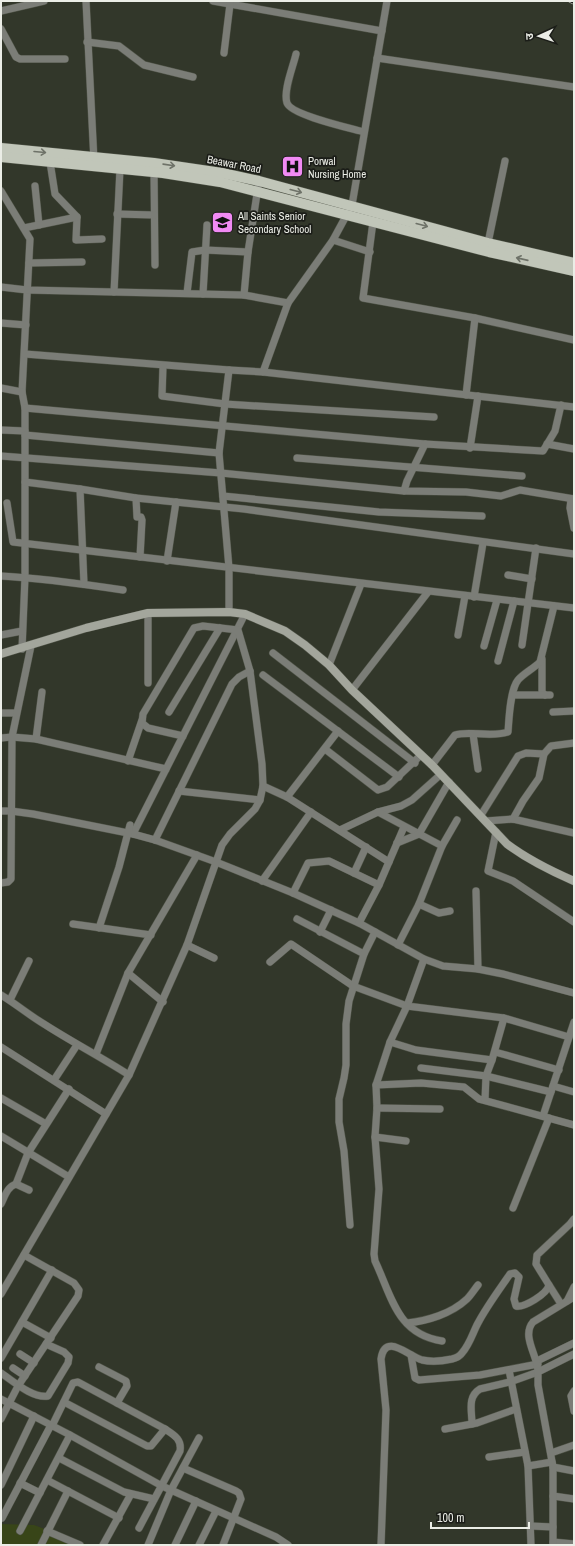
<svg xmlns="http://www.w3.org/2000/svg" width="575" height="1546" font-family="'Archivo Narrow','Noto Sans Devanagari',sans-serif">
	<style>
		.green { fill: #384518 }
		.lines { fill: none; stroke-linecap: round; stroke-linejoin: round }
		.street-casing { stroke: #505448; stroke-width: 8 }
		.secondary-casing { stroke: #505448; stroke-width: 9 }
		.primary-casing { stroke: #505448; stroke-width: 11 }
		.street { stroke: #7b7d77; stroke-width: 7 }
		.secondary { stroke: #a3a69c; stroke-width: 8 }
		.primary { stroke: #c1c6b9; stroke-width: 10 }
		.rail-casing { stroke: #c6c9c0; stroke-width: 3.5 }
		.rail { stroke: #1b1d18; stroke-width: 2; stroke-dasharray: 6; stroke-linecap: butt }
		.oneway { stroke: #6e7268 }
		.labels { text-anchor: middle; stroke-width: 3.5; stroke-linejoin: round; paint-order: stroke }
		.poi-label { font-size: 11px; fill: #ebede6; stroke: #1b1d18; text-anchor: start }
		.street-label { font-size: 11px; fill: #ebede6; stroke: #1b1d18 }
	</style>
	<rect width="100%" height="100%" fill="#32372a"/>
	<!-- green -->
	<polygon class="green" points="1,1524 34,1525 88,1545 1,1545"/>
	<g class="lines">
		<defs>
			<g id="street">
				<polyline points="86,1 94,161"/>
				<polyline points="213,1 382,31"/>
				<polyline points="1,11 44,1"/>
				<polyline points="1,29 16,57 20,59 65,59"/>
				<polyline points="87,42 119,46 144,65 193,77"/>
				<polyline points="224,53 230,4"/>
				<path d="M296 54C293 67 283 91 287 103 291 115 350 128 364 132"/>
				<polyline points="377,58 574,87"/>
				<polyline points="154,172 155,265"/>
				<polyline points="35,186 39,225"/>
				<polyline points="1,191 30,239 22,392 25,408 25,577 22,649"/>
				<polyline points="117,214 154,215"/>
				<polyline points="77,217 76,240 102,239"/>
				<polyline points="373,222 363,298 475,318 574,340"/>
				<polyline points="24,228 77,217 55,194 50,162"/>
				<polyline points="333,240 370,252"/>
				<polyline points="488,243 505,161"/>
				<polyline points="29,263 82,262"/>
				<polyline points="1,287 27,290 244,295 288,303"/>
				<polyline points="114,292 120,169"/>
				<polyline points="187,293 192,252 205,250 248,252"/>
				<polyline points="203,294 207,225"/>
				<polyline points="244,295 248,252 259,181"/>
				<polyline points="1,323 26,325"/>
				<polyline points="25,354 229,370"/>
				<polyline points="163,366 162,396 225,404 434,417"/>
				<polyline points="263,372 574,407"/>
				<polyline points="1,388 22,392"/>
				<polyline points="466,395 475,318"/>
				<polyline points="25,408 425,444"/>
				<polyline points="1,430 25,431"/>
				<polyline points="25,435 219,453"/>
				<polyline points="547,444 574,449"/>
				<polyline points="470,448 478,396"/>
				<polyline points="1,456 221,473 404,491 466,492 501,496 520,490 574,499"/>
				<polyline points="297,458 522,476"/>
				<polyline points="25,482 80,489 136,498 244,509 574,554"/>
				<polyline points="80,489 84,584"/>
				<polyline points="404,491 407,481 425,444 543,451 555,431 561,405"/>
				<polyline points="223,496 379,512 482,516"/>
				<polyline points="136,498 137,517 141,517 142,520 140,557"/>
				<polyline points="571,499 570,508 574,528"/>
				<polyline points="7,503 13,542 574,608"/>
				<polyline points="167,561 176,502"/>
				<polyline points="508,575 532,579"/>
				<path d="M1 576C42 578 83 584 123 590"/>
				<polyline points="474,597 483,543"/>
				<polyline points="229,612 229,568 219,453 229,370 263,372 288,303 333,240 352,205 387,1"/>
				<polyline points="1,635 22,631"/>
				<polyline points="458,635 465,596"/>
				<polyline points="522,645 536,548"/>
				<polyline points="484,646 497,600"/>
				<polyline points="273,653 415,763"/>
				<polyline points="542,659 542,692 545,695"/>
				<polyline points="498,661 514,601"/>
				<polyline points="329,665 361,584"/>
				<polyline points="263,675 399,777"/>
				<polyline points="148,683 148,613"/>
				<polyline points="352,690 428,592"/>
				<polyline points="513,695 550,695"/>
				<polyline points="169,712 220,628"/>
				<polyline points="553,712 574,711"/>
				<polyline points="1,713 16,713"/>
				<polyline points="473,734 478,769"/>
				<polyline points="1,738 12,737 36,739 166,769"/>
				<polyline points="36,739 42,692"/>
				<polyline points="325,749 378,790 387,787 421,755"/>
				<polyline points="128,761 142,720"/>
				<path d="M432 765 455 735C469 730 490 738 508 732 509 719 510 690 518 680 524 673 533 669 540 662L554 606"/>
				<polyline points="263,786 287,797 389,862"/>
				<polyline points="179,791 260,800"/>
				<polyline points="287,797 338,731"/>
				<polyline points="1,811 11,811 33,814 133,834 155,840 216,862 293,893 359,923 424,959 443,966 478,969 503,974 574,993"/>
				<polyline points="378,812 401,806 412,800 440,775"/>
				<polyline points="481,815 518,756 526,753 544,754"/>
				<polyline points="513,819 523,801 539,778 544,754 551,746 574,743"/>
				<polyline points="486,821 513,819 574,833"/>
				<polyline points="340,830 378,812 442,846"/>
				<polyline points="496,832 488,871 513,881 574,922"/>
				<polyline points="133,834 245,614"/>
				<polyline points="155,840 232,684 239,677 250,671"/>
				<polyline points="397,843 419,834 449,782"/>
				<polyline points="354,873 366,847"/>
				<polyline points="262,881 311,812"/>
				<polyline points="1,883 8,882 11,879 12,737 31,646"/>
				<polyline points="476,891 478,969"/>
				<polyline points="293,893 308,863 329,861 379,885"/>
				<polyline points="419,904 439,913 450,911"/>
				<polyline points="297,919 364,954"/>
				<polyline points="359,923 379,885 404,827"/>
				<polyline points="73,924 151,935"/>
				<polyline points="99,928 119,867 130,825"/>
				<polyline points="320,932 331,910"/>
				<polyline points="187,945 214,958"/>
				<polyline points="398,945 419,904 442,846 457,820"/>
				<polyline points="424,959 407,1006 504,1018 569,1037"/>
				<path d="M270 962 291 944 353 986 407 1006 390 1042 376 1085 377 1108 375 1137 379 1189 374 1254 375 1261C392 1297 397 1334 442 1341"/>
				<polyline points="128,973 163,1002"/>
				<path d="M1 995C16 1004 29 1015 44 1024 72 1042 101 1057 129 1075"/>
				<polyline points="10,1000 29,961"/>
				<polyline points="390,1042 416,1050 492,1060"/>
				<polyline points="1,1047 106,1114"/>
				<polyline points="495,1052 559,1070"/>
				<polyline points="96,1054 128,973 197,855"/>
				<polyline points="421,1068 486,1076 551,1092"/>
				<polyline points="54,1080 77,1045"/>
				<polyline points="376,1085 421,1083 464,1087 479,1099 574,1125"/>
				<polyline points="553,1086 574,1092"/>
				<polyline points="1,1098 46,1124"/>
				<polyline points="485,1100 486,1076 492,1060 504,1018"/>
				<polyline points="377,1108 440,1109"/>
				<polyline points="543,1116 574,1022"/>
				<polyline points="1,1136 69,1177"/>
				<polyline points="375,1137 406,1141"/>
				<polyline points="16,1184 28,1153 69,1089"/>
				<path d="M1 1204C5 1196 7 1187 16 1184L29 1190"/>
				<polyline points="513,1208 549,1118"/>
				<polyline points="350,1225 344,1151 339,1122 339,1099 344,1078 346,1065 346,1024 349,1001 364,954 375,932"/>
				<polyline points="549,1285 561,1304"/>
				<polyline points="1,1294 129,1075 187,945 222,845 230,834 255,809 260,800 263,786 262,764 250,671 238,630 203,626 194,628 143,714 142,723 148,728 183,736"/>
				<polyline points="567,1301 574,1287"/>
				<polyline points="22,1322 51,1338"/>
				<path d="M407 1323C427 1321 451 1314 467 1299 471 1295 474 1290 478 1285"/>
				<polyline points="20,1354 34,1363"/>
				<polyline points="411,1355 415,1378 419,1380 480,1375 538,1364"/>
				<polyline points="1,1358 52,1270"/>
				<polyline points="537,1361 574,1343"/>
				<polyline points="99,1367 126,1381 127,1386 117,1403"/>
				<polyline points="13,1368 25,1376"/>
				<polyline points="509,1370 528,1466 531,1545"/>
				<path d="M1 1373C13 1381 33 1399 48 1396L68 1363 69 1357 64 1352 46 1344"/>
				<polyline points="574,1391 571,1396 574,1411"/>
				<polyline points="1,1399 70,1435 162,1486 276,1537 288,1545"/>
				<polyline points="64,1402 147,1446 151,1446 165,1429"/>
				<polyline points="1,1419 18,1386 78,1296 79,1290 74,1283 24,1255"/>
				<path d="M472 1424C472 1411 467 1397 480 1389L510 1382 538 1372C538 1356 521 1336 533 1322L574 1297"/>
				<path d="M52 1426 73 1383 78 1382 165 1429C174 1435 182 1439 180 1451L139 1528"/>
				<polyline points="445,1429 477,1423 516,1409"/>
				<polyline points="551,1453 574,1445"/>
				<polyline points="489,1457 525,1452"/>
				<polyline points="59,1458 124,1492 154,1499"/>
				<polyline points="528,1466 552,1462"/>
				<polyline points="553,1467 574,1471"/>
				<polyline points="183,1468 236,1491 239,1493 241,1499 223,1545"/>
				<polyline points="47,1480 119,1518"/>
				<polyline points="20,1483 40,1493"/>
				<polyline points="1,1485 34,1416"/>
				<polyline points="553,1496 574,1499"/>
				<polyline points="2,1518 51,1425"/>
				<polyline points="531,1526 553,1527"/>
				<polyline points="20,1531 70,1435"/>
				<polyline points="47,1531 80,1545"/>
				<polyline points="553,1542 574,1544"/>
				<polyline points="41,1545 68,1491"/>
				<polyline points="103,1545 131,1494"/>
				<polyline points="148,1545 171,1490 199,1438"/>
				<polyline points="175,1545 196,1501"/>
				<polyline points="199,1545 216,1511"/>
				<path d="M381 1545 386 1410 381 1359C385 1332 408 1356 422 1360 431 1362 443 1361 452 1359 456 1358 460 1356 462 1353 470 1344 473 1332 478 1323 487 1306 499 1290 510 1274L515 1273 519 1277 514 1299 516 1306C524 1308 547 1294 549 1285L536 1264 537 1255 570 1224 574 1219"/>
				<polyline points="553,1545 553,1467 538,1385 538,1372 574,1354"/>
			</g>
			<path id="secondary" d="M1 654 86 628 148 613 229 612 245 614 285 631 305 645 329 665 352 690 432 765 507 844C527 859 551 871 574 881"/>
			<g id="primary">
				<polyline points="1,148 154,163 222,173 259,181 488,243 574,263"/>
				<polyline points="1,157 163,173 220,182 489,252 574,271"/>
			</g>
		</defs>
		<!-- street casing -->
		<use href="#street" class="street-casing"/>
		<!-- secondary casing -->
		<use href="#secondary" class="secondary-casing"/>
		<!-- primary casing -->
		<use href="#primary" class="primary-casing"/>
		<!-- street -->
		<use href="#street" class="street"/>
		<!-- secondary -->
		<use href="#secondary" class="secondary"/>
		<!-- primary -->
		<use href="#primary" class="primary"/>
		<defs>
			<polyline id="rail" points="570,1 574,3"/>
		</defs>
		<!-- rail casing -->
		<use href="#rail" class="rail-casing"/>
		<!-- rail -->
		<use href="#rail" class="rail"/>
	</g>
	<!-- one-way arrows -->
	<defs><path id="oneway-shaft" d="M-6 0H5M1.5-3L5.5 0L1.5 3" fill="none" stroke-width="1.6" stroke-linecap="round" stroke-linejoin="round"/></defs>
	<g class="oneway">
		<use href="#oneway-shaft" transform="translate(40 152) rotate(5)"/>
		<use href="#oneway-shaft" transform="translate(169 165) rotate(8)"/>
		<use href="#oneway-shaft" transform="translate(296 191) rotate(15)"/>
		<use href="#oneway-shaft" transform="translate(422 225) rotate(15)"/>
		<use href="#oneway-shaft" transform="translate(522 259) rotate(-167)"/>
	</g>
	<!-- icons -->
	<defs>
		<symbol id="hospital-square" viewBox="-11 -11 22 22"><rect x="-9" y="-9" width="18" height="18" rx="4" fill="#f18af4" stroke="#1b1d18"/><path d="M-5-5h3v3.5h4V-5h3V5h-3V1.5h-4V5h-3Z" fill="#111"/></symbol>
		<symbol id="school-square" viewBox="-11 -11 22 22"><rect x="-9" y="-9" width="18" height="18" rx="4" fill="#f18af4" stroke="#1b1d18"/><path d="M0-5L7-2L0 1L-7-2ZM-4 1L0 2.5L4 1V4Q0 6-4 4Z" fill="#111"/></symbol>
	</defs>
	<g fill-rule="evenodd">
		<use href="#hospital-square" x="280" y="154" width="25" height="25"/>
		<use href="#school-square" x="210" y="210" width="25" height="25"/>
	</g>
	<g class="labels">
		<!-- poi labels -->
		<g class="poi-label">
			<text x="308" y="165">Porwal<tspan x="308" dy="13">Nursing Home</tspan></text>
			<text x="238" y="220">All Saints Senior<tspan x="238" dy="13">Secondary School</tspan></text>
		</g>
		<!-- street labels -->
		<g class="street-label">
			<text transform="translate(234 164) rotate(11)" y="4">Beawar Road</text>
		</g>
	</g>
	<!-- border -->
	<rect width="575" height="1546" fill="none" stroke="#ebede6" stroke-width="4"/>
	<!-- north arrow -->
	<g transform="translate(539 36) rotate(267)" stroke="#1b1d18" stroke-width="3" paint-order="stroke">
	<path d="M0-3L7 15L0 10L-7 15Z" fill="#ebede6"/>
	<text y="-6" font-size="11" font-weight="bold" text-anchor="middle" fill="#ebede6">उ</text>
	</g>
	<!-- scale -->
	<path d="M431 1522v6h98v-6" fill="none" stroke="#ebede6" stroke-width="2"/>
	<text x="437" y="1522" font-size="12" fill="#ebede6" stroke="#1b1d18" stroke-width="3" paint-order="stroke">100 m</text>
</svg>
